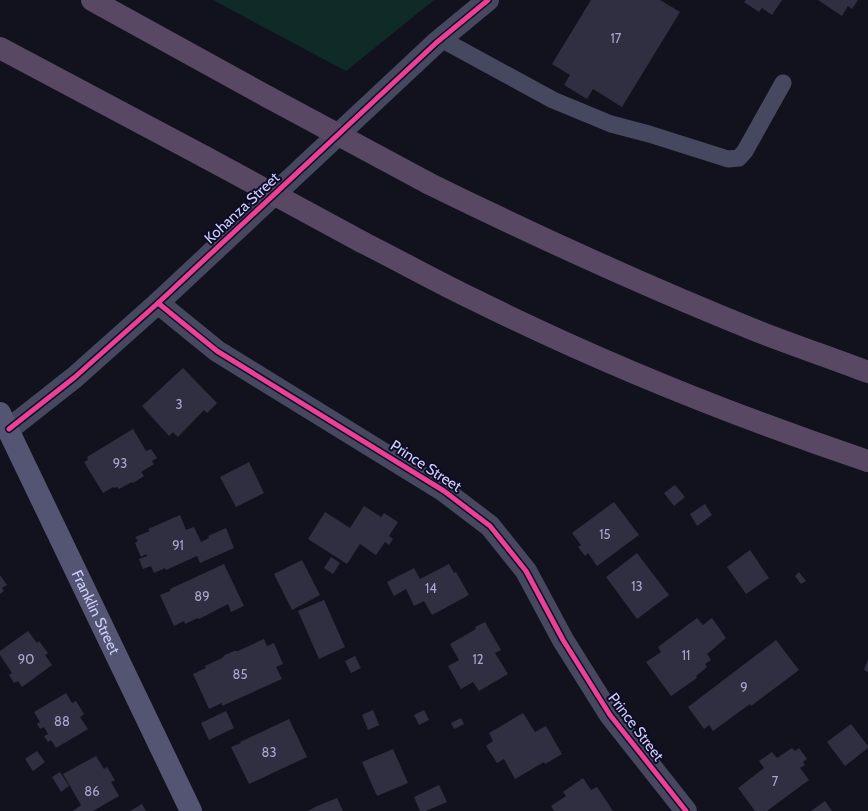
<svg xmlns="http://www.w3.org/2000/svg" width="868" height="811" font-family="Cabin,sans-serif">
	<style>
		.green { fill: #0f2b28 }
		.building { fill: #302f41 }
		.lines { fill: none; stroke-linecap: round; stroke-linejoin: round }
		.lane { stroke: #464860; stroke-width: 17 }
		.street { stroke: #464860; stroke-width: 22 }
		.secondary { stroke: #535572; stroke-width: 22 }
		.highway { stroke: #594863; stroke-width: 22 }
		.highway-bridge { stroke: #594863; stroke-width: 22 }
		.cycleway-casing { stroke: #0d0c24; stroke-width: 8 }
		.cycleway { stroke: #ea4096; stroke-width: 5 }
		.labels { text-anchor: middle; stroke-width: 4; stroke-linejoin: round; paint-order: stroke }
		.number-label { font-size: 13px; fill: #a7a7d0 }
		.street-label { font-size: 15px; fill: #cfcfff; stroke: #0d0c24 }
	</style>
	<rect width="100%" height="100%" fill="#12121e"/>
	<!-- green -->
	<polygon class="green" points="213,0 434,0 346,71"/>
	<!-- building -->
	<g class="building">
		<polygon points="591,0 660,0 680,12 622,107 593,89 587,99 564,85 570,75 552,64"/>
		<polygon points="746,0 782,0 772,15 762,8 759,12 744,2"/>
		<polygon points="818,0 858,0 852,9 848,6 842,16"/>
		<polygon points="183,368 217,403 207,413 204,410 178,437 173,432 169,436 142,406"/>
		<polygon points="133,429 146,451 151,449 157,458 152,461 154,464 141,472 144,476 133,483 132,482 119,489 117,487 114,488 113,487 103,493 84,462 88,460 87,457"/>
		<polygon points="249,462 264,493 236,507 220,477"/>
		<polygon points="675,485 685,497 674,506 664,493"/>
		<polygon points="614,502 639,535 597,566 588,553 585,556 578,547 581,545 572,533"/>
		<polygon points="705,504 712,515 697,526 690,514"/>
		<polygon points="364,506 381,517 384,513 398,522 389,536 393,539 389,545 385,542 376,555 360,544 347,564 308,539 325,512 350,528"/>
		<polygon points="180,515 186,530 194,527 201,542 209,538 208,536 226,528 234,548 200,563 197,556 166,570 165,568 154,573 151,566 143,569 139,559 147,556 146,554 141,557 135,543 138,541 135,537 150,531 148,529"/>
		<polygon points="750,550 769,578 746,594 727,567"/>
		<polygon points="637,553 669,595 637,619 606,577"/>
		<polygon points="331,557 340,563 333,574 324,568"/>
		<polygon points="302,560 320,595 292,610 274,574"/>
		<polygon points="224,564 244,606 231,612 228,604 199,619 198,618 185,624 184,621 174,626 160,595 170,591 170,589"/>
		<polygon points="449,564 454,573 456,572 469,595 432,615 424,601 414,606 406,589 394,596 387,582 414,568 420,579"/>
		<polygon points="799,572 806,581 801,584 795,576"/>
		<polygon points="0,575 7,585 2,588 4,591 0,594"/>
		<polygon points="324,600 345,647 319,659 298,611"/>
		<polygon points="697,618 703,625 712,618 726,638 707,654 711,660 705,664 707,667 696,676 697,678 671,696 646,662 661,652 658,647"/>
		<polygon points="485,622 501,650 495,653 508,674 479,691 473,682 461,689 448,666 459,660 450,644 476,629 475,627"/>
		<polygon points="28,631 37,643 39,641 48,653 45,655 52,665 22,687 18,681 14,683 9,675 12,673 0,655 0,651"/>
		<polygon points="264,639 267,646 274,643 283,664 276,667 282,679 222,706 222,703 209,709 193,674 206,668 205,666 222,658 225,655 234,651 238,651"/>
		<polygon points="776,640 799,670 751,706 750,704 713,731 709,725 704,729 688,707"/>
		<polygon points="355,656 361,668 351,673 345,661"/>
		<polygon points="868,659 868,672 864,670"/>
		<polygon points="66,693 72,703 76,701 84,714 80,717 88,729 56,748 51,740 48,742 44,736 48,734 44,727 40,729 37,724 40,722 34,712"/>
		<polygon points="373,710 379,725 368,730 362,715"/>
		<polygon points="424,710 429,720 419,725 414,715"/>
		<polygon points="226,711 234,728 209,740 201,723"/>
		<polygon points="523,713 535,732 546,726 562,754 545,764 544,762 515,779 504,759 497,763 486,746 493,741 489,733"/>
		<polygon points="461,718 464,724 454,729 451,723"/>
		<polygon points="289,719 307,757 249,784 231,747 241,743 240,742"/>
		<polygon points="851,724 868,746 868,748 845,766 827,742"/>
		<polygon points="792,748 795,751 799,748 807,759 803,762 805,765 800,768 809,780 767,811 755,811 738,788 764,768 759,761 772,752 777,758"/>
		<polygon points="393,749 408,783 377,796 362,762"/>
		<polygon points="37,751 45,762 33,771 25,759"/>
		<polygon points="96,756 104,769 107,767 115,780 111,782 119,796 93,811 73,811 81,805 63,774"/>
		<polygon points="60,772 69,786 61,792 52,777"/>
		<polygon points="583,778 591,790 597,787 613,811 554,811 551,806 566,796 563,792"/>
		<polygon points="439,785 447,802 426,811 420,811 414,797"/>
		<polygon points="337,798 343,811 308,811 315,807"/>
		<polygon points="825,801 832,811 811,811"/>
		<polygon points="142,804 146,811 130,811"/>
	</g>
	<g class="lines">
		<!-- lane -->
		<polyline class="lane" points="441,39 553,100 611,124 649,134 728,159 739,158 745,151 783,83"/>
		<!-- street -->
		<g class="street">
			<polyline points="158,303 217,351 444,491 490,526 526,571 563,640 610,715 686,811"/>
			<polyline points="9,429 75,377 158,303 436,43 488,0"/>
		</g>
		<!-- secondary -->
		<path class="secondary" id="s1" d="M0 413 191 811"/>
		<!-- highway -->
		<g class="highway">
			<polyline points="92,0 268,97"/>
			<polyline points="0,48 205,157"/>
			<path d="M428 183C536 236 645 286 757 331 793 345 831 358 868 372"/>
			<path d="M362 242C400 261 437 282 475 300 602 363 734 416 868 461"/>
		</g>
		<!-- highway-bridge -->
		<g class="highway-bridge">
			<polyline points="268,97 428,183"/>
			<polyline points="205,157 362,242"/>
		</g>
		<defs>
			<g id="cycleway">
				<polyline points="158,303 217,351 444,491 490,526 526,571 563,640 610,715 686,811"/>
				<polyline points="9,429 75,377 158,303 436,43 488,0"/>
			</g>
		</defs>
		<!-- cycleway casing -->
		<use href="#cycleway" class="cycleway-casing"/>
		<!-- cycleway -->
		<use href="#cycleway" class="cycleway"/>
	</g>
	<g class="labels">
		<!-- number labels -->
		<g class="number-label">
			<text x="616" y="43">17</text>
			<text x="179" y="409">3</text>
			<text x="120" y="468">93</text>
			<text x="605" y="539">15</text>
			<text x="178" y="550">91</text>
			<text x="637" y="591">13</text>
			<text x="431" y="593">14</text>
			<text x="202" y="601">89</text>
			<text x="686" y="660">11</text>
			<text x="26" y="664">90</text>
			<text x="478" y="664">12</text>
			<text x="240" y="679">85</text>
			<text x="744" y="692">9</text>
			<text x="62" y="726">88</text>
			<text x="269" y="757">83</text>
			<text x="775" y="786">7</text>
			<text x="92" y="796">86</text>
		</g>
		<!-- street labels -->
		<g class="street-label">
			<text transform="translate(242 208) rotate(-43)" y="5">Kohanza Street</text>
			<text transform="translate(426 466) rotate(33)" y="5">Prince Street</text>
			<text dy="5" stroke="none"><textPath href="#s1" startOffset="221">Franklin Street</textPath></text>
			<text transform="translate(636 727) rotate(53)" y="5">Prince Street</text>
		</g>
	</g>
</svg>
